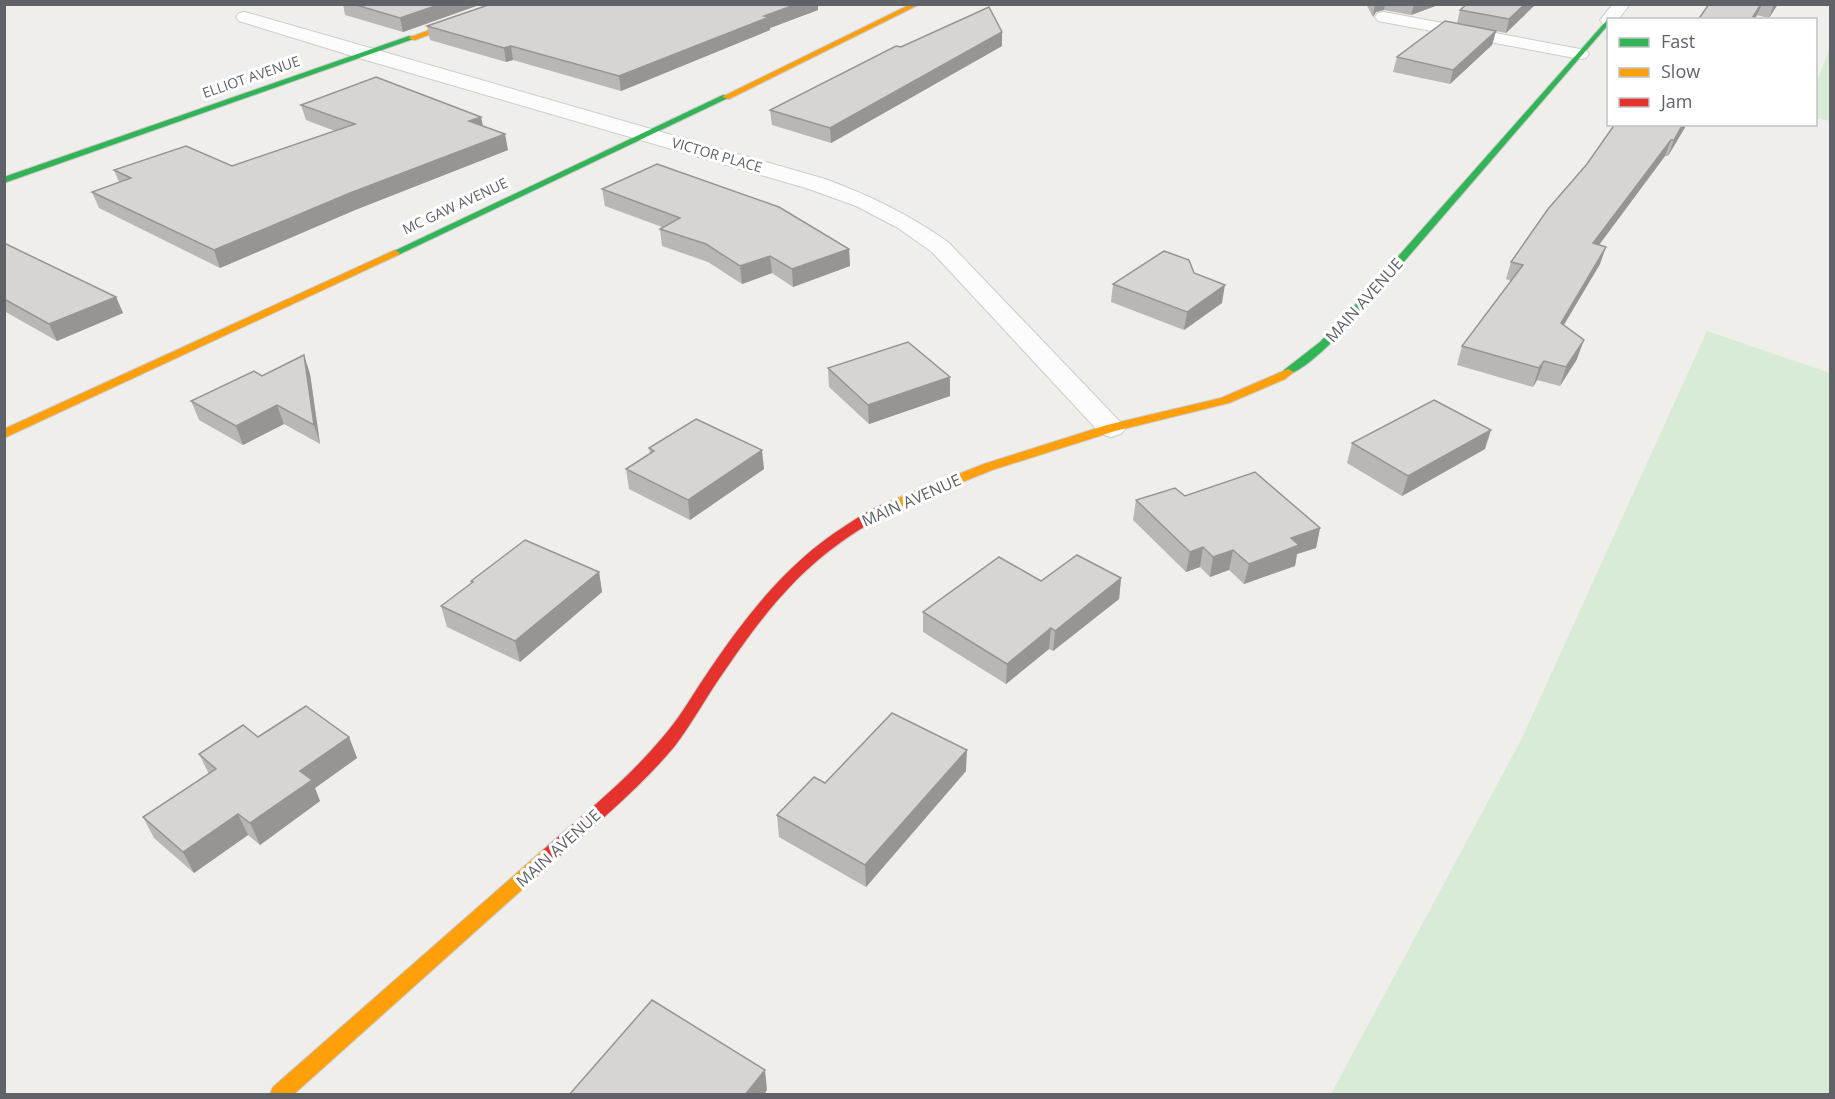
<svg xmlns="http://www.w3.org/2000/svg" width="1835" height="1099" font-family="'Open Sans',sans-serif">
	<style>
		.green { fill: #d8ebd6 }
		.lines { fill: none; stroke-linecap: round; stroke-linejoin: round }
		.street-casing { stroke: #cbcccc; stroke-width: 2 }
		.fast-casing { stroke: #cacacb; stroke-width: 2 }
		.slow-casing { stroke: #cacacb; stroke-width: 2 }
		.jam-casing { stroke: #cacacb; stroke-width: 2 }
		.street { fill: #fdfcfc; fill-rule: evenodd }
		.fast { fill: #30b455; fill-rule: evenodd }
		.slow { fill: #ff9f0a; fill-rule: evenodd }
		.jam { fill: #e5322d; fill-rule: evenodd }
		.wall { fill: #b8b7b5 }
		.shaded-wall { fill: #969594 }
		.building { fill: #d6d5d3; stroke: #969594; stroke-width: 1.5 }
		.labels { text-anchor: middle; stroke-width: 6; stroke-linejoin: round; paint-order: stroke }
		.far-street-label { font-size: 14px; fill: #5f6368; stroke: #fff }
		.street-label { font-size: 16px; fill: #5f6368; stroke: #fff }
	</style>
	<rect width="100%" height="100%" fill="#efeeea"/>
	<!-- green -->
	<g class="green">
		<polygon points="1830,47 1830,121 1816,118 1816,85"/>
		<polygon points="1707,331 1830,373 1830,1094 1331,1094 1521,740"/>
	</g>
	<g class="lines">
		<defs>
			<g id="street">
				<polygon points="1613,4 1630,4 1618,20 1608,20 1608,25 1603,24 1600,20"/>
				<path d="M245 12 825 179C871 196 908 214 948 242L1126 428 1121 434 1111 437 1101 434 932 252 898 228 856 206 809 189 359 58 239 21 236 17 239 13Z"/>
				<polygon points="1384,12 1580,49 1586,50 1589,54 1586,58 1580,59 1378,21 1375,17 1378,13"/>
			</g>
			<g id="fast">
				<path d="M1608 19 1610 20H1608V25L1364 308C1351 322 1302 378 1284 374V370L1320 342 1356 304Z"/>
				<polygon points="409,36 416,38 4,183 4,177"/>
				<polygon points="723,95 730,97 398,255 390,253"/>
			</g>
			<g id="slow">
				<polygon points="500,4 511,4 415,40 408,38"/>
				<polygon points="911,4 920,4 729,99 722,97"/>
				<polygon points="395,250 400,253 398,255 4,438 4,429"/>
				<polygon points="1288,369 1294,372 1285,379 1229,403 1115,431 992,470 898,508 893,509 887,505 888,502 984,464 1107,425 1221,398"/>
				<polygon points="549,848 555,850 558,855 555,860 294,1094 270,1094 273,1087 543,850"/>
			</g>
			<path id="jam" d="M893 501 899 505 898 508C812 551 772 601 719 679 704 701 691 725 674 747 639 789 596 824 555 860L549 862 543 860 540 855 543 850C584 814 627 780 662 738 679 719 690 699 704 678 742 621 786 563 845 526 859 517 876 505 893 501Z"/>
		</defs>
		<!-- street casing -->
		<use href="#street" class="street-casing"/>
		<!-- fast casing -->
		<use href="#fast" class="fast-casing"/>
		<!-- slow casing -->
		<use href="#slow" class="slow-casing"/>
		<!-- jam casing -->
		<use href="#jam" class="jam-casing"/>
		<!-- street -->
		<use href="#street" class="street"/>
		<!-- fast -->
		<use href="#fast" class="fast"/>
		<!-- slow -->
		<use href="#slow" class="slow"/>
		<!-- jam -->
		<use href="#jam" class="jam"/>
	</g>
	<!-- wall -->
	<g class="wall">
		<polygon points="343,4 482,4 403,32 345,15"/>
		<polygon points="491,4 818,4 818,10 770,28 770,30 621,91 513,60 506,62 430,40 427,26"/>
		<polygon points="1366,4 1441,4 1411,15 1384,10 1376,12 1373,17"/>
		<polygon points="1467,4 1536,4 1506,33 1496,31 1492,45 1450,84 1393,72 1397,57 1457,23 1460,10"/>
		<polygon points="1709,4 1778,4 1769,18"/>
		<polygon points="1002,46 831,143 772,125 770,110 901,47"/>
		<polygon points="301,105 481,117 483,126 508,150 355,210 220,268 99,208 92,192 119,182 114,170 232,166 335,131 306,120"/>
		<polygon points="1687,124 1668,156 1665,156 1599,245 1600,264 1564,325 1577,359 1560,386 1537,380 1533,387 1457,365 1462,346 1511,281 1506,279 1511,262 1587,164"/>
		<polygon points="602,189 849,249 850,266 793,287 772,273 742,284 708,262 662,246 660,229 662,227 605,206"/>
		<polygon points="4,243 116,297 123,313 57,341 4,311"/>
		<polygon points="1194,273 1222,303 1184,330 1111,302 1113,284"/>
		<polygon points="828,368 950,377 950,396 869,424 829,387"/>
		<polygon points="310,374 320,444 284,424 243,445 199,420 191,401"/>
		<polygon points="1352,443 1485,449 1402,496 1347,463"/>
		<polygon points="649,448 764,469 690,520 629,489 626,469 650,454"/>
		<polygon points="1185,496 1320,528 1316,548 1297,554 1295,566 1244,584 1229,570 1210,577 1200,567 1186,572 1133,520 1136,500"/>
		<polygon points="599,572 602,592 520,662 447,627 441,606 472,583 471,581"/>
		<polygon points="1121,578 1119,599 1053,651 1049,649 1006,684 923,632 923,612 1041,581"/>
		<polygon points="349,737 357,758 315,788 320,801 260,845 248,835 194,873 154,838 143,817 209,774 199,754"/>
		<polygon points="966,771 866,887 779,837 777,815 825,783"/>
	</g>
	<!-- shaded-wall -->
	<g class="shaded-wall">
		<polygon points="441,4 482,4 403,32 400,18"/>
		<polygon points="797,4 818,4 818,10 770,28 770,30 621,91 619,76 764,16"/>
		<polygon points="1375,4 1385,4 1384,10 1376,12 1373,17"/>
		<polygon points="1414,4 1441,4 1411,15"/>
		<polygon points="1525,4 1536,4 1506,33 1509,19"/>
		<polygon points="1761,4 1762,4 1757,15 1755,20 1751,20"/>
		<polygon points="1774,4 1778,4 1769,18"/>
		<polygon points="1496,31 1492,45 1450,84 1453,70"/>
		<polygon points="1002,32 1002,46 831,143 830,128"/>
		<polygon points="511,46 513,60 506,62 504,48"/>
		<polygon points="481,117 484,132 469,121"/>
		<polygon points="1683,124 1687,124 1668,156 1674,140"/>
		<polygon points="505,134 508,150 355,210 220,268 214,250 350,193"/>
		<polygon points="1671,140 1665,156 1587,261 1593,243"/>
		<polygon points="1606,247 1600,264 1554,341 1561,323"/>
		<polygon points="849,249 850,266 793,287 792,269"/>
		<polygon points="770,256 772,273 742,284 740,266"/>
		<polygon points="1225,285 1222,303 1184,330 1187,312"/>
		<polygon points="116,297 123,313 57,341 49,324"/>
		<polygon points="1584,340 1577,359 1560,386 1566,367"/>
		<polygon points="304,355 310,374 320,444 314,425"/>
		<polygon points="1544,361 1537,380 1533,387 1539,368"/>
		<polygon points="950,377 950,396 869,424 868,405"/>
		<polygon points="277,405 284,424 243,445 236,426"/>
		<polygon points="1491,430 1485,449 1402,496 1408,476"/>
		<polygon points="762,450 764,469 690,520 688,500"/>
		<polygon points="1320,528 1316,548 1297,554 1295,566 1244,584 1249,564 1291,538"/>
		<polygon points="1203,547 1200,567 1186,572 1190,552"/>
		<polygon points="1233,550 1229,570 1210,577 1213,557"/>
		<polygon points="599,572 602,592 520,662 515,641"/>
		<polygon points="1121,578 1119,599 1053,651 1055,631"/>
		<polygon points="1051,628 1049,649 1006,684 1007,664"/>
		<polygon points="349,737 357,758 315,788 320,801 260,845 250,823 300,771"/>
		<polygon points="967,750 966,771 866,887 865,865"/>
		<polygon points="238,814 248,835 194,873 183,852"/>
		<polygon points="765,1070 767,1090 764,1095 745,1095"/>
	</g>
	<!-- building -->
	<g class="building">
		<polygon points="353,4 441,4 400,18"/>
		<polygon points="491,4 797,4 764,16 769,17 619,76 511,46 504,48 427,26"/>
		<polygon points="1467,4 1525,4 1509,19 1460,10"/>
		<polygon points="1709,4 1761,4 1751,20 1698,20"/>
		<polygon points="989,7 1002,32 830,128 770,110 896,46 901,47"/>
		<polygon points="1445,21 1496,31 1453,70 1397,57"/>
		<polygon points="376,77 481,117 469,121 505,134 350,193 214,250 92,192 131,178 114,170 186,146 232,166 355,124 301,105"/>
		<polygon points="1615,124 1683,124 1674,140 1671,140 1593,243 1606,247 1561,323 1584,340 1566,367 1544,361 1539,368 1462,346 1523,265 1511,262 1548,209 1587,164"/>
		<polygon points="657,164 779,207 849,249 792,269 770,256 740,266 706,244 660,229 680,218 602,189"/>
		<polygon points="4,243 116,297 49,324 4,299"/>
		<polygon points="1164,251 1189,260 1194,273 1225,285 1187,312 1113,284"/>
		<polygon points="908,342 950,377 868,405 828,368"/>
		<polygon points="304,355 314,425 277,405 236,426 191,401 254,371 262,376"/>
		<polygon points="1434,400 1491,430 1408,476 1352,443"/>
		<polygon points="696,419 762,450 688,500 626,469 654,451 649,448"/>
		<polygon points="1255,472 1320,528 1291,538 1299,545 1249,564 1233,550 1213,557 1203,547 1190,552 1136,500 1175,488 1185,496"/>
		<polygon points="525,540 599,572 515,641 441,606 473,582 471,581"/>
		<polygon points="1077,555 1121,578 1055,631 1051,628 1007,664 923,612 999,557 1041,581"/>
		<polygon points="306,706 349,737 300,771 312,780 250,823 238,814 183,852 143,817 216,769 199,754 243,725 258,737"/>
		<polygon points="892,713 967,750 865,865 777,815 814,777 825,783"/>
		<polygon points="652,1000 765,1070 745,1095 569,1095"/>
	</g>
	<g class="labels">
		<!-- far-street labels -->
		<g class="far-street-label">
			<text transform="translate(251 77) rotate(-19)" y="5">ELLIOT AVENUE</text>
			<text transform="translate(717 155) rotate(16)" y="5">VICTOR PLACE</text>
			<text transform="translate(455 206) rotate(-25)" y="5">MC GAW AVENUE</text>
		</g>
		<!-- street labels -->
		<g class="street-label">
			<text transform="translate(1364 300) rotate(-48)" y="6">MAIN AVENUE</text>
			<text transform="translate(911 500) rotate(-24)" y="6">MAIN AVENUE</text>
			<text transform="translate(558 848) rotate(-42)" y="6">MAIN AVENUE</text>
		</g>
	</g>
	<!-- border -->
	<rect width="1835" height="1099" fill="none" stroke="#5f6368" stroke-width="12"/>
	<!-- legend -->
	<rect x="1607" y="18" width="210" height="108" fill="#ffffff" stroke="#bfc1c3" stroke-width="1.5"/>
	<rect x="1619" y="38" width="30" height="9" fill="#30b455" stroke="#bfc1c3" stroke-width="1.5"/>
	<text x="1661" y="48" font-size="18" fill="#5f6368">Fast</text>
	<rect x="1619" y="68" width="30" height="9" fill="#ff9f0a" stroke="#bfc1c3" stroke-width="1.5"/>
	<text x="1661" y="78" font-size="18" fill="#5f6368">Slow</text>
	<rect x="1619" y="98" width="30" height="9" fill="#e5322d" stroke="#bfc1c3" stroke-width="1.5"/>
	<text x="1661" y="108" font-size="18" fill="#5f6368">Jam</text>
</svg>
